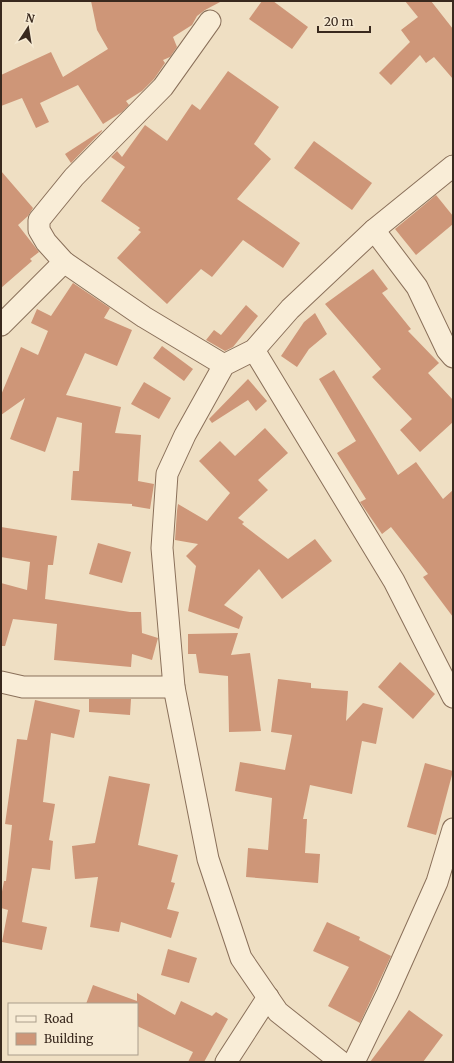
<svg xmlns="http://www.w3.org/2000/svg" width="454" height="1063" font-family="Merriweather,serif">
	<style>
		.building { fill: #ce9678 }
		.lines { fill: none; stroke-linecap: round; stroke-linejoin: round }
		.street-casing { stroke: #8a705a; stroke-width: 23 }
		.street { stroke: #f9edd7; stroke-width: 21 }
	</style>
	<rect width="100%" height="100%" fill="#efdfc3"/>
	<!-- building -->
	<g class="building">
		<polygon points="91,1 222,1 205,10 197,16 192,25 173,37 177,47 170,57 163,60 165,63 154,79 142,91 126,101 129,105 122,112 103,124 78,85 40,103 49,122 36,128 22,98 1,106 1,75 51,52 63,77 108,49 97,30"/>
		<polygon points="262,1 273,1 308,27 292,49 249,19"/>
		<polygon points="405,1 431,1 453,29 453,79 434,57 426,63 420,55 391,85 379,73 410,42 401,30 418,17"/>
		<polygon points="228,71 279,107 254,144 271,159 237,199 300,243 283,268 243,240 212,277 201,269 167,304 117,258 141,232 138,230 140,228 101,201 125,167 111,157 117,151 122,157 145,125 167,141 192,104 200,110"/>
		<polygon points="102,130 102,131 71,163 65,154"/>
		<polygon points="314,141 372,183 352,210 294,168"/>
		<polygon points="1,171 33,208 28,216 18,225 39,252 30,259 32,261 1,288"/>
		<polygon points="436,195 453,216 453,224 416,255 395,229"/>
		<polygon points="373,269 388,289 382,293 411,329 408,331 439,363 428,373 453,400 453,422 420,452 400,430 412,419 372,377 381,369 325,304"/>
		<polygon points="73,283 110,308 104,318 132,330 117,366 85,353 66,395 121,407 115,433 141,435 138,481 154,484 150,509 132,506 132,504 71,500 73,471 79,471 82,423 57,417 45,452 10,439 25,398 1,415 1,395 21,347 38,355 48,331 31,323 37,309 51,316"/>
		<polygon points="246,305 258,316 233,347 225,351 206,340 214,330 221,335"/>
		<polygon points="315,313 327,334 309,349 297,367 281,356 304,322"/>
		<polygon points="162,346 193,369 184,381 153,358"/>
		<polygon points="334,370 398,475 416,462 443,499 453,490 453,617 423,577 428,574 391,527 382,534 360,502 366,499 337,453 356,441 319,379"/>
		<polygon points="248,379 267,401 256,411 248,400 212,423 209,419"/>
		<polygon points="144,382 171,398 159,419 131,404"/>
		<polygon points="265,428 288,453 258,480 268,490 238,518 244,522 242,524 288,559 315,539 332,561 282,599 259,569 224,605 243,617 239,629 188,611 196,566 186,556 198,544 175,540 177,511 178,504 207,521 230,493 199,461 220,441 235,456"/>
		<polygon points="1,527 57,536 53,565 48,565 45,599 130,612 141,612 142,633 158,638 152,660 132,654 131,667 54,660 57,624 13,619 5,646 1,646 1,583 27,590 30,562 1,557"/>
		<polygon points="98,543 131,552 122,583 89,574"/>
		<polygon points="238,633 231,655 250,653 261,731 229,732 228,676 199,673 196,654 188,654 188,634"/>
		<polygon points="400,662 435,694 413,719 378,687"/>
		<polygon points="278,679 311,683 311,688 348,691 346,721 363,703 383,708 376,744 362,741 352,794 310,785 303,819 307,819 305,853 320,854 318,883 246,877 248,848 268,850 272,798 235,791 240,762 285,770 292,735 271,732"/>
		<polygon points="89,699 131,699 130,715 89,712"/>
		<polygon points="35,700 80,710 74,738 51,733 43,802 55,804 49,840 53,841 50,870 32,868 22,922 47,927 42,950 2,942 8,910 1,908 1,897 4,881 6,881 12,825 5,824 17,739 27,740"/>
		<polygon points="425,763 453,771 436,835 407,827"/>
		<polygon points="109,776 150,784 138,845 178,855 171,882 175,883 167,909 179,912 171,938 121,922 119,932 90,927 98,877 75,879 72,846 95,843"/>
		<polygon points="327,922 360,937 359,940 391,956 360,1023 328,1006 349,967 313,951"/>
		<polygon points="168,949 197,958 189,983 161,975"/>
		<polygon points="93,985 137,1001 137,993 175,1015 181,1001 212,1016 216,1012 228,1019 204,1062 188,1062 193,1052 137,1026 137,1004 86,1004"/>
		<polygon points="409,1010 443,1035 423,1062 370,1062"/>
	</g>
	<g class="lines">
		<defs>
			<g id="street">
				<polyline points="210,21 163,87 74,177 39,220 39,230 46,242 64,262 144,317 224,365"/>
				<polyline points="374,230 417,287 447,350 453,357"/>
				<polyline points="1,325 64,262"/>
				<polyline points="254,350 394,581 453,697"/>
				<polyline points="1,682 23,687 174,687"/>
				<polyline points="226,1062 268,997"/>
				<polyline points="341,1062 278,1012 241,958 208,859 174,687 162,548 167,474 185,435 224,365 254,350 290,309 374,230 453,166"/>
				<polyline points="354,1062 387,994 437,882 453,829"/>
			</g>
		</defs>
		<!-- street casing -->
		<use href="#street" class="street-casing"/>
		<!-- street -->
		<use href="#street" class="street"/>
	</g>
	<!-- border -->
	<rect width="454" height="1063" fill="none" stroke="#39291e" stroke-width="4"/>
	<!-- legend -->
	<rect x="8" y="1003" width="130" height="52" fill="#f6ead3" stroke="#aa9d8b"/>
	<rect x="16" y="1016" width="20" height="6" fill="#f9edd7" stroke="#aa9d8b"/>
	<text x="44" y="1023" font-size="12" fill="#39291e">Road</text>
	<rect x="16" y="1033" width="20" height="12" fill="#ce9678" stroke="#aa9d8b"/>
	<text x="44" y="1043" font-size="12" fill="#39291e">Building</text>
	<!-- north arrow -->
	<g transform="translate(28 28) rotate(12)" stroke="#f6ead3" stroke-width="3" paint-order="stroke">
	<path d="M0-3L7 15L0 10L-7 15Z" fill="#39291e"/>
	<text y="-6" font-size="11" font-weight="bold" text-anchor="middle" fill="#39291e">N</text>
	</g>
	<!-- scale -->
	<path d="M318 26v6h52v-6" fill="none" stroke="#39291e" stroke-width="2"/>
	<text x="324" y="26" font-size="12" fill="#39291e" stroke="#f6ead3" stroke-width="3" paint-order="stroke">20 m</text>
</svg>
